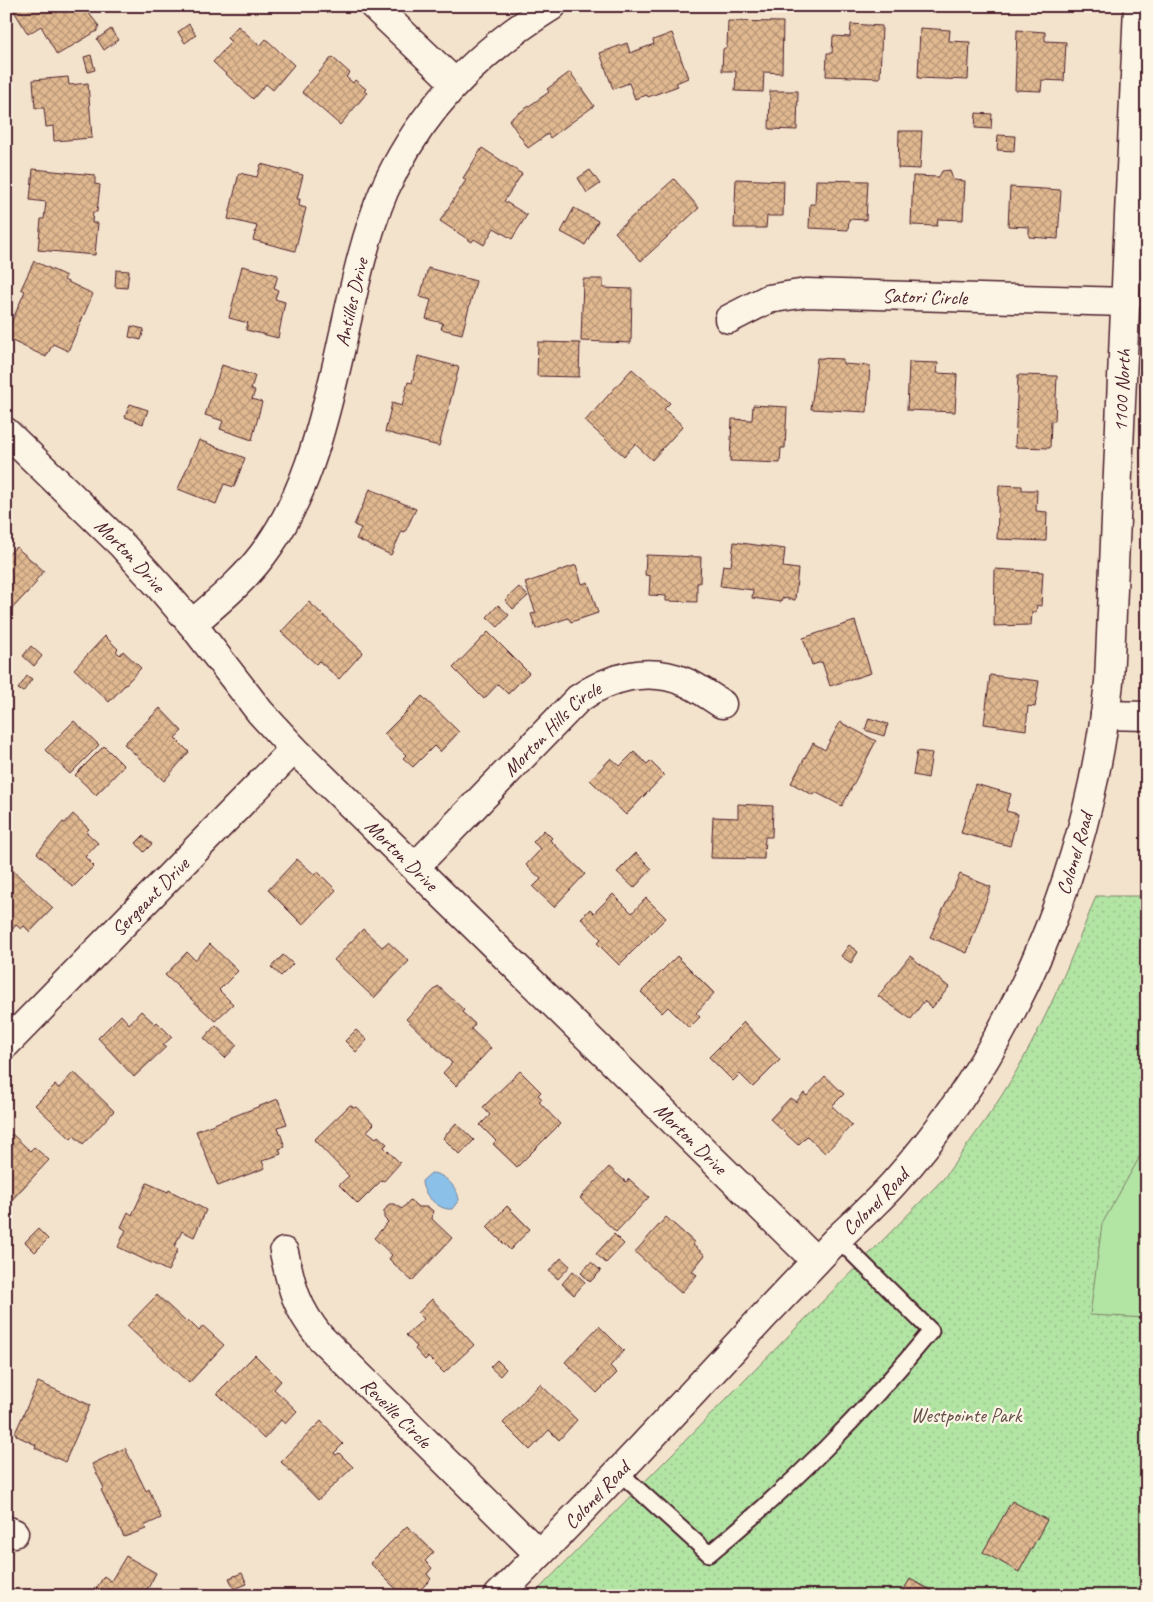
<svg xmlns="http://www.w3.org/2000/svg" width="1153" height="1602" font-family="Caveat,sans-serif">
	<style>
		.grass { fill: url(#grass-dots); stroke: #7e8268 }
		.pitch { fill: #b2e4a4; stroke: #7e8268 }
		.water { fill: #8bc0e8; stroke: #71809c }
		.building { fill: url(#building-cross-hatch); stroke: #4a1f2b }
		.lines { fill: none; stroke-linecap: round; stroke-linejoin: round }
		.service-casing { stroke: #4a1f2b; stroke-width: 19 }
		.minor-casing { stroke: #4a1f2b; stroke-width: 31 }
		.service { stroke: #fcf5e5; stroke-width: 15 }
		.minor { stroke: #fcf5e5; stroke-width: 28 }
		.labels { text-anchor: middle; stroke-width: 4.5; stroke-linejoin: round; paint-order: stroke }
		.street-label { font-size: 20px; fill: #4a1f2b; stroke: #fcf5e5 }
		.park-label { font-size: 20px; fill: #645049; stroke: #fcf5e5 }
	</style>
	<defs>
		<pattern id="grass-dots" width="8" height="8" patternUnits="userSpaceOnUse" patternTransform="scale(1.25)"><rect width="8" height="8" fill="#b2e4a4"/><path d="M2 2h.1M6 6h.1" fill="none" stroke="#9bc38d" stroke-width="1.8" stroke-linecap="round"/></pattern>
		<pattern id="building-cross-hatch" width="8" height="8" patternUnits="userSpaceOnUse" patternTransform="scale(1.25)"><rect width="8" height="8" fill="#e1b991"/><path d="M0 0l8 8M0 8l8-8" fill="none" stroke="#b89677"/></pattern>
	</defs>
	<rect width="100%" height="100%" fill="#f4e3cc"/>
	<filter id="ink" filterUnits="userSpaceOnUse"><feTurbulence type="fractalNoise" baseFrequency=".02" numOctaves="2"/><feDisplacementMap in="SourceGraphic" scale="10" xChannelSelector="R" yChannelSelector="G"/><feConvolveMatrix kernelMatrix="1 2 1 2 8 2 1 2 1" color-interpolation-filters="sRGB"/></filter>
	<g filter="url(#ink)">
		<!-- grass -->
		<path class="grass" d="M1096 896H1147V1596H532L944 1178C957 1159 971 1141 984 1122 1032 1054 1066 974 1096 896Z"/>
		<!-- pitch -->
		<polygon class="pitch" points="1147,1144 1147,1318 1090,1315 1102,1224"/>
		<!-- water -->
		<path class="water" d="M431 1173C444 1173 458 1188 459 1200L452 1209C439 1211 422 1194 422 1181Z"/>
		<!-- building -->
		<g class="building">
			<polygon points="11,6 83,6 99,26 97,31 57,55 41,26 28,34"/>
			<polygon points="728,21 783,22 782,73 764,72 763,92 735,91 736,71 722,71 723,49 727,47"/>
			<polygon points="189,24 196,35 185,43 178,32"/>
			<polygon points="851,24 882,26 880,78 826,76 827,53 832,53 833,36 850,37"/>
			<polygon points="238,26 260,46 266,39 294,65 273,90 266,84 253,99 213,62 231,42 227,38"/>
			<polygon points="920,28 950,30 949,41 970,42 968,80 918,78"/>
			<polygon points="111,29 118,40 104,50 97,39"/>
			<polygon points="1017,30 1045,32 1045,41 1066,42 1064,81 1042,80 1041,91 1015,90"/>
			<polygon points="672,33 688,78 676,83 678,86 648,97 647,95 635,99 629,83 613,89 600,53 627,43 630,53 654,44 653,40"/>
			<polygon points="91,55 95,70 88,72 84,57"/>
			<polygon points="332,57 350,73 346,77 353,83 355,80 366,89 364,91 367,93 340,125 302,92"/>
			<polygon points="570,72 594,106 550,138 548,134 528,148 509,120 549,92 547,89"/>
			<polygon points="68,77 69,85 88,83 92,138 54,141 53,126 46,127 44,108 35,108 33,80"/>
			<polygon points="770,91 798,91 797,130 769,129"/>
			<polygon points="976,113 992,114 991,129 975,128"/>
			<polygon points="899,131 922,131 920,169 898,168"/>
			<polygon points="998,135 1015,136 1014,151 997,150"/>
			<polygon points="482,148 522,174 504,201 527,215 512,239 494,228 484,245 474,239 472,242 440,221 466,180 463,178"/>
			<polygon points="261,164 303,175 297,199 300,199 299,206 306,208 295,251 253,240 257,226 228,219 239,173 257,177"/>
			<polygon points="33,169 95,175 95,184 100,185 97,212 93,212 92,223 98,223 95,255 38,250 41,219 44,219 46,202 30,200"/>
			<polygon points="590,170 600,184 587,193 578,178"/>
			<polygon points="950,170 953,180 965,181 963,220 938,219 937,226 911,225 913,176 939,177 942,171"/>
			<polygon points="674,179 699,208 641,261 615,232"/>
			<polygon points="736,179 784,181 783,216 767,216 766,228 734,228"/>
			<polygon points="816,180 868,181 866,220 849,219 848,230 809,228 810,204 815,204"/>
			<polygon points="1010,187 1061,190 1058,239 1029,237 1029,227 1008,226"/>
			<polygon points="574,208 598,221 585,245 561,232"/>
			<polygon points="34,261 66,276 64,280 93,294 68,351 53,344 46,357 8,339 9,336 6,335 25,291 21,289"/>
			<polygon points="242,266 278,275 274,289 278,290 275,299 285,302 278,338 246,330 248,323 229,318"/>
			<polygon points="428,268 476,281 462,334 441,329 443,323 426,319 431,300 420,297"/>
			<polygon points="116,270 129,271 127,288 115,287"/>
			<polygon points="583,279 603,279 603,288 632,289 631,343 581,341"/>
			<polygon points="131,326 144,329 141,340 129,337"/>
			<polygon points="538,342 580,343 579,377 537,376"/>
			<polygon points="418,356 459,367 439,446 385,432 392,403 402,406 408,382 412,383"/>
			<polygon points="817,358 843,359 843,364 870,366 867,412 811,409"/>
			<polygon points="909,362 938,363 937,373 957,374 955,412 907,410"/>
			<polygon points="222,365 255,376 251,389 255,391 252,399 262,402 252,440 220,429 223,421 205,415"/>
			<polygon points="632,369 670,403 664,409 683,426 652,460 635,444 624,456 585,421"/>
			<polygon points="1018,375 1057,376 1055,421 1051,421 1050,448 1015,447"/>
			<polygon points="130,404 148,410 143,424 125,417"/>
			<polygon points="753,405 787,407 785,448 781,448 780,463 730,461 732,419 752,420"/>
			<polygon points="199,440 245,458 234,487 224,484 216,504 178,489"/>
			<polygon points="999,485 1022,486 1022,490 1037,490 1036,511 1047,512 1046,541 997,539"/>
			<polygon points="370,489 416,509 405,532 402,531 391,555 356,539 361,528 354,525"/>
			<polygon points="734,542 785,549 783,567 798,569 795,600 782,598 781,602 752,598 753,590 720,586 723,565 731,566"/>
			<polygon points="16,547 44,571 35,581 37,582 9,612 6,610 6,557"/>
			<polygon points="646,555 701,557 700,583 697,583 697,602 666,601 666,596 649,595 650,576 645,575"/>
			<polygon points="576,565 582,584 588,582 598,613 571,622 568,618 536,629 531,614 536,613 525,583"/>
			<polygon points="995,569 1043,572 1041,606 1037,605 1036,612 1032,612 1031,625 994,626"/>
			<polygon points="519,587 528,596 513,609 505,600"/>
			<polygon points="309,602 363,652 339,679 319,661 316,664 281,632"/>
			<polygon points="498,605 509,615 498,627 487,617"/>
			<polygon points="855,621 871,673 830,686 822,662 812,665 803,638"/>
			<polygon points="488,632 529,673 508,694 498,684 484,699 453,668"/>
			<polygon points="105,636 118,649 116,651 120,655 123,651 141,668 109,702 74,669"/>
			<polygon points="31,646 42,656 34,666 23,656"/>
			<polygon points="990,675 1039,681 1035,707 1028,706 1026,730 984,724"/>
			<polygon points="27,676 32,679 23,692 18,689"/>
			<polygon points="422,696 459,732 440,752 434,746 413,767 403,758 406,755 384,734"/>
			<polygon points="160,708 182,731 175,738 189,752 164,781 124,744"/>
			<polygon points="869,718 888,724 884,736 865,730"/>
			<polygon points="74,721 99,745 70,774 45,750"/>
			<polygon points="840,722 876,741 842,806 815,792 813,795 791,783 813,743 825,750"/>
			<polygon points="104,746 124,766 96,795 75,775"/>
			<polygon points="917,751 932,753 928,778 913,775"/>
			<polygon points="634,752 647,764 650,761 664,775 626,815 590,780 611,758 620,766"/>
			<polygon points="975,784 1011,794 1006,811 1018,814 1010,846 961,833"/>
			<polygon points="738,804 773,806 772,837 765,837 764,859 711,858 713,817 738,818"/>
			<polygon points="73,814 89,829 86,832 98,843 85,857 94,866 73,887 37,853 63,822 65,823"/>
			<polygon points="544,830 552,838 550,840 585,874 554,907 533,887 541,879 526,865 541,849 533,842"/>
			<polygon points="143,836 152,844 144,852 136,843"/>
			<polygon points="636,853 652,869 634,888 617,872"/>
			<polygon points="297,859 315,875 318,872 336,890 303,925 268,890"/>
			<polygon points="6,864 53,908 30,932 24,926 21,929 16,925 6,937"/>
			<polygon points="960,874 991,887 967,953 930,937"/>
			<polygon points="613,894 632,913 646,898 666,918 619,965 597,943 601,939 581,918 590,909 594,913"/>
			<polygon points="363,929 382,947 388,942 409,961 374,998 334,960"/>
			<polygon points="210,944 238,971 219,990 233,1004 215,1021 165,975 187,952 195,960"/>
			<polygon points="849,945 858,952 851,963 841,956"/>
			<polygon points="283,955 293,964 281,976 271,967"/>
			<polygon points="677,956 714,993 696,1013 700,1017 689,1028 668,1007 662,1013 641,992"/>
			<polygon points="910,956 949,987 932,1008 924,1001 911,1019 878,996"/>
			<polygon points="438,986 464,1010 462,1012 475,1024 471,1029 491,1048 456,1086 443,1073 452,1063 406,1019"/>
			<polygon points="141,1011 155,1024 157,1022 172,1037 163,1045 166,1047 134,1077 98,1038 121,1015 129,1024"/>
			<polygon points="744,1022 780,1060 753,1087 740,1074 733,1081 709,1057"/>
			<polygon points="216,1025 237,1045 225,1058 204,1038"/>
			<polygon points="356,1030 367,1040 356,1052 345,1041"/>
			<polygon points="520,1071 541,1092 538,1095 542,1099 539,1102 560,1124 517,1167 493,1144 496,1141 480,1125 490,1115 483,1107"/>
			<polygon points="74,1072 114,1111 83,1144 74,1136 71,1139 35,1105 55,1085 59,1088"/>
			<polygon points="825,1076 844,1094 832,1106 852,1125 825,1153 807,1136 798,1145 770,1119 790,1098 796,1102 804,1093 807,1096"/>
			<polygon points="278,1099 287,1124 278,1127 285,1147 279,1149 281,1154 262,1161 265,1168 218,1186 196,1131"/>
			<polygon points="350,1105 354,1108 356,1107 374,1124 367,1131 376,1138 378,1136 387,1144 384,1147 400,1163 384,1181 382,1180 358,1204 339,1185 349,1176 314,1140"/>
			<polygon points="456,1123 474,1140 460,1155 443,1138"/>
			<polygon points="12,1134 30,1151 34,1147 49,1160 8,1204 6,1202 6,1139"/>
			<polygon points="609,1167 626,1182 629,1179 649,1197 616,1232 580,1198"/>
			<polygon points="147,1183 168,1192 169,1190 206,1210 194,1237 182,1231 174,1247 178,1249 168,1271 118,1247 126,1230 121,1227 128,1212 132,1215"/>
			<polygon points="410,1200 418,1207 428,1207 433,1211 432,1219 452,1238 412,1281 389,1259 392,1255 374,1238 388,1222 384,1218 384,1211 389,1204 395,1204 402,1209"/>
			<polygon points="507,1206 530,1229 510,1250 487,1227"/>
			<polygon points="666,1217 695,1243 693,1245 705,1255 692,1271 697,1275 681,1293 635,1252"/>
			<polygon points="38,1229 48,1239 35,1252 25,1242"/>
			<polygon points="614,1234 624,1244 606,1263 596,1254"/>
			<polygon points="561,1258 570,1266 558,1279 549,1271"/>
			<polygon points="591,1262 601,1271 590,1282 581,1273"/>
			<polygon points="573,1271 585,1282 574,1295 562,1284"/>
			<polygon points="157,1295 186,1322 188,1320 199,1331 203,1326 224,1345 189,1383 127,1326"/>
			<polygon points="432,1299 474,1345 444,1373 428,1357 425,1360 415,1349 417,1347 406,1335 424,1319 418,1313"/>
			<polygon points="599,1326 624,1351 610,1366 617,1373 597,1393 565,1362"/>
			<polygon points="255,1355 281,1381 274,1389 297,1411 285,1424 281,1420 264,1439 217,1393"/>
			<polygon points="497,1360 506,1369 500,1376 490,1367"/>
			<polygon points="38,1382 90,1405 65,1462 35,1448 36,1445 17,1436 15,1433"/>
			<polygon points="540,1384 577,1420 559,1440 549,1430 530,1450 503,1423"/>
			<polygon points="321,1421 343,1444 334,1453 336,1455 339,1453 353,1467 318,1500 281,1462"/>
			<polygon points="125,1448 146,1491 149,1489 161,1518 144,1526 146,1529 124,1537 101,1490 104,1488 92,1464"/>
			<polygon points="1012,1501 1047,1520 1019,1572 983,1552"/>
			<polygon points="407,1526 434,1552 425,1561 432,1568 427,1574 431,1579 414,1596 403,1596 370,1563"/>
			<polygon points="126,1556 156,1573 144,1596 93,1594 104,1576 111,1581"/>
			<polygon points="242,1573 247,1584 234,1589 229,1578"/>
			<polygon points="910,1579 932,1591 930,1596 900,1596"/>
		</g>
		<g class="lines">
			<defs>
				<path id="service" d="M619 1472 709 1554C794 1484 861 1416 931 1331L838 1239"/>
				<g id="minor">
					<polyline points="374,6 455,83"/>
					<path id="s1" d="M729 319 768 299 806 293 1126 302"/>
					<path id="s2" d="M6 432 123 546 160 587 192 624 260 712 294 749 816 1261"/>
					<path id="s3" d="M192 624C220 600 248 577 269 546 304 496 320 435 334 377 349 316 359 250 384 191 419 112 479 51 552 6"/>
					<polyline points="1105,715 1147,716"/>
					<path id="s4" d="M415 867 578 699C609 677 648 666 685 682 698 687 710 697 722 704"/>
					<path id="s5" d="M6 1044 294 749"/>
					<path id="s6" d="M284 1252C292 1289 296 1307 320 1337L539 1554"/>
					<polyline points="6,1530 14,1533"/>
					<path id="s7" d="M498 1596C589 1505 676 1411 763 1317 788 1291 812 1265 837 1239 856 1221 876 1203 894 1183 1017 1046 1090 864 1109 682L1138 6"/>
				</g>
			</defs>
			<!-- service casing -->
			<use href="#service" class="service-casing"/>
			<!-- minor casing -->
			<use href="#minor" class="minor-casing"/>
			<!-- service -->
			<use href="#service" class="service"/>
			<!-- minor -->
			<use href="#minor" class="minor"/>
		</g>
	</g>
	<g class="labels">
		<!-- street labels -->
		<g class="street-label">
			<text dy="7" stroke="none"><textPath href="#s1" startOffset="201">Satori Circle</textPath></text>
			<text dy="7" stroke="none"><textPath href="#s3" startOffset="369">Antilles Drive</textPath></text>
			<text dy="7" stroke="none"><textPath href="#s7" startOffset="1418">1100 North</textPath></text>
			<text dy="7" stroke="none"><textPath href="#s2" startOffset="175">Morton Drive</textPath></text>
			<text dy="7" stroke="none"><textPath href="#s4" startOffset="195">Morton Hills Circle</textPath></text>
			<text dy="7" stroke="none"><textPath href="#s7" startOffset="951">Colonel Road</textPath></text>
			<text dy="7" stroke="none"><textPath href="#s2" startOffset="580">Morton Drive</textPath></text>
			<text dy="7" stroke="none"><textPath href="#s5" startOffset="206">Sergeant Drive</textPath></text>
			<text dy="7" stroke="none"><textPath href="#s2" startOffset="985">Morton Drive</textPath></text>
			<text dy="7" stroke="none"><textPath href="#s7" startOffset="546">Colonel Road</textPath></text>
			<text dy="7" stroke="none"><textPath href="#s6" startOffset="201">Reveille Circle</textPath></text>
			<text dy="7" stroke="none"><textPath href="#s7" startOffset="141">Colonel Road</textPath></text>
		</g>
		<!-- park labels -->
		<g class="park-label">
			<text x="966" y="1422">Westpointe Park</text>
		</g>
	</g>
	<!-- margin -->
	<rect width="1153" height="1602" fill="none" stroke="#fcf5e5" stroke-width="25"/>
	<rect x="12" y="12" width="1128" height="1577" fill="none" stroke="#4a1f2b" stroke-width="2" filter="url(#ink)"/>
</svg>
